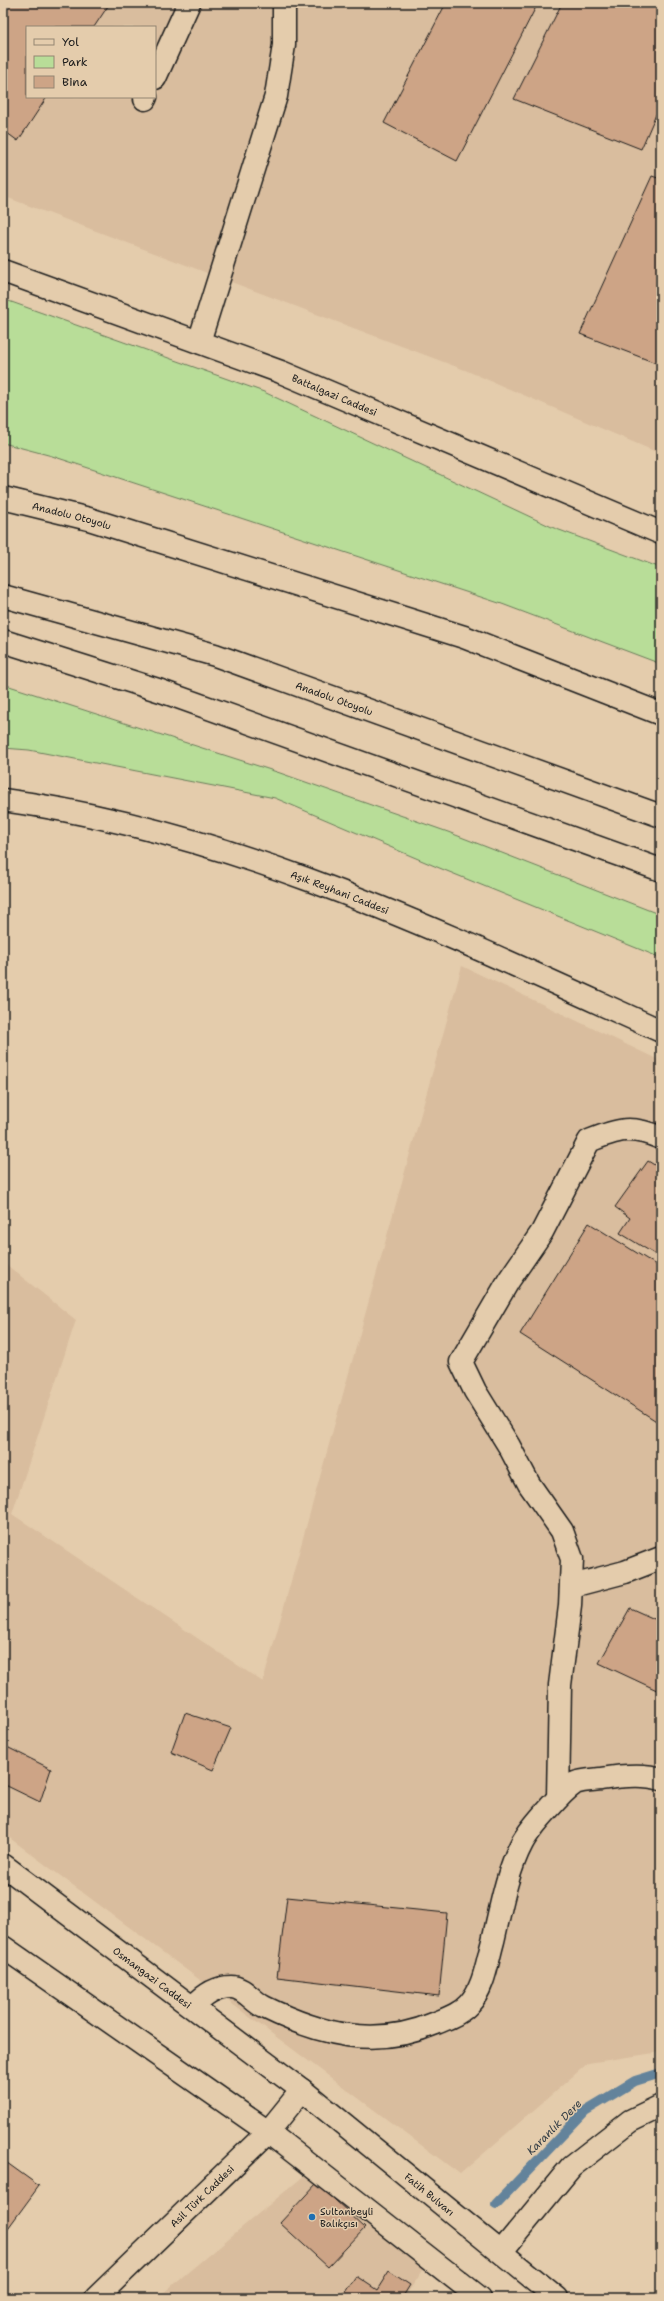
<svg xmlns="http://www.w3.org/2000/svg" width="664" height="2301" font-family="'Shantell Sans',sans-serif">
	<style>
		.built { fill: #d9bd9e; fill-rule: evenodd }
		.green { fill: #b8dd98; stroke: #6a7c5a }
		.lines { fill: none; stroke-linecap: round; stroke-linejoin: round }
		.stream { stroke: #63839b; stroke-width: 10 }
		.building { fill: #cda486; stroke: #1c1c1c }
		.minor-casing { stroke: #1c1c1c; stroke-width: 25 }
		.major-casing { stroke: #1c1c1c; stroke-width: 25 }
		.highway-casing { stroke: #1c1c1c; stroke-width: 25 }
		.minor { stroke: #e4ccac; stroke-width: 22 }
		.major { stroke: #e4ccac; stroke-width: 22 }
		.highway { stroke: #e4ccac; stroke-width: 22 }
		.poi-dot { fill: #1f6fb2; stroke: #e4ccac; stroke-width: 1.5 }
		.labels { text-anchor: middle; stroke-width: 3; stroke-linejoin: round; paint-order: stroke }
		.street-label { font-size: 10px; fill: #1c1c1c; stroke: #e4ccac }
		.poi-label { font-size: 10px; fill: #1c1c1c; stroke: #e4ccac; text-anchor: start }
		.water-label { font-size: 11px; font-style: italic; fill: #343e46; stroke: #e4ccac }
	</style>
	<rect width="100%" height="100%" fill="#e4ccac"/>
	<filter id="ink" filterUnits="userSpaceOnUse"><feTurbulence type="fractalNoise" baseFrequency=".025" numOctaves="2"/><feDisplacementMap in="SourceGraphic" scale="8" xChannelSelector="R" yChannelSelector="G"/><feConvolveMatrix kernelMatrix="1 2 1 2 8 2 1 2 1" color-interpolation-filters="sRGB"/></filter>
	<g filter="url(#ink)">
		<!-- built -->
		<g class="built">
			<path d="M3 3H661V454L465 370 3 196ZM27 27H155V97H27Z"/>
			<polygon points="462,966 661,1061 661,2052 588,2063 460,2174 3,1833 3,1262 76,1320 12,1514 263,1682"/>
			<polygon points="311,2170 426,2266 404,2298 157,2298"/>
		</g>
		<!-- green -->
		<g class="green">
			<polygon points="3,299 264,392 554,528 661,568 661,664 502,604 52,456 3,443"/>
			<polygon points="3,684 280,773 448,832 661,915 661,958 437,867 275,798 29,750 3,748"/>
		</g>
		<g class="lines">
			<!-- stream -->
			<polyline class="stream" points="496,2204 585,2111 635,2081 661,2073"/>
		</g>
		<!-- building -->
		<g class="building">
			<polygon points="3,3 110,3 94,27 27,27 27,97 47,97 18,141 3,130"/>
			<polygon points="446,3 538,3 457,161 384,123"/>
			<polygon points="562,3 661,3 661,103 641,149 514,99"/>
			<polygon points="652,176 661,179 661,365 580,334"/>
			<polygon points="648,1161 661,1169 661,1258 620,1233 630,1218 615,1207"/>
			<polygon points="589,1223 661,1268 661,1424 520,1334"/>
			<polygon points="630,1608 661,1622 661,1692 599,1663"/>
			<polygon points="185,1713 231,1728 213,1770 171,1752"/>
			<polygon points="5,1746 51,1769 40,1802 3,1784 3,1750"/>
			<polygon points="287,1897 447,1913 439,1996 277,1977"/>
			<polygon points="3,2160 39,2186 3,2235"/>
			<polygon points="317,2183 365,2228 328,2267 280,2223"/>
			<polygon points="389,2271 410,2285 402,2298 341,2298 356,2276 377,2290"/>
		</g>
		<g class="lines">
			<defs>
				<g id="minor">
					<polyline points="155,78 189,3"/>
					<polyline points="145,99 146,97"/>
					<polyline points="199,342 276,96 284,45 284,3"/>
					<polyline points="572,1586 625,1572 661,1558"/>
					<path d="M558 1798 560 1685 570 1606 572 1559 562 1531 529 1484 509 1446 475 1391 461 1362 509 1280 542 1232 589 1141C618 1129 631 1125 661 1138"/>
					<path d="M193 2007C203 1996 215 1987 231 1987 244 1987 253 2002 264 2007 321 2035 376 2049 436 2023 448 2018 460 2014 469 2004 484 1988 487 1962 493 1941 500 1911 507 1871 522 1843 529 1830 540 1818 550 1807 557 1799 566 1789 575 1783 582 1780 593 1780 601 1779 619 1776 643 1773 661 1779"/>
					<polyline points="501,2252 571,2167 630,2121 661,2106"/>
				</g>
				<g id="major">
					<path id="s1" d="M3 271 281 372 661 533"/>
					<path id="s2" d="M3 800C235 831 450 936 661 1031"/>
					<path id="s3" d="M3 1865 302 2090 557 2298"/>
					<polyline points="3,1947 268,2132 480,2298"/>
					<path id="s4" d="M96 2298 268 2132 302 2090"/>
				</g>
				<g id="highway">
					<path id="s5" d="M3 498 89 519 464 637 661 714"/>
					<path id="s6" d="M3 596 215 655 661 816"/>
					<polyline points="3,641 161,691 661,870"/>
				</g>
			</defs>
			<!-- minor casing -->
			<use href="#minor" class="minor-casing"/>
			<!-- major casing -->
			<use href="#major" class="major-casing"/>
			<!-- highway casing -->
			<use href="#highway" class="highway-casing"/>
			<!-- minor -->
			<use href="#minor" class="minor"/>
			<!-- major -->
			<use href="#major" class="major"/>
			<!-- highway -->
			<use href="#highway" class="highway"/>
		</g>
	</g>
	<!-- markers -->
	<circle class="poi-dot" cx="312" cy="2217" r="4"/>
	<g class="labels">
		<!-- street labels -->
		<g class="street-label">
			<text dy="4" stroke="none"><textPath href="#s1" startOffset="354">Battalgazi Caddesi</textPath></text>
			<text dy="4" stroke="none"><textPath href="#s5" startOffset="71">Anadolu Otoyolu</textPath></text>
			<text dy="4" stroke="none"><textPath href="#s6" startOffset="347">Anadolu Otoyolu</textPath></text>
			<text dy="4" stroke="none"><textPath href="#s2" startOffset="350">Aşık Reyhani Caddesi</textPath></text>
			<text dy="4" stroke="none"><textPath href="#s3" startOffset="187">Osmangazi Caddesi</textPath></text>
			<text dy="4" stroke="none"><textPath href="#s3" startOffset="539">Fatih Bulvarı</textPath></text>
			<text dy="4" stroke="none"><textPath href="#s4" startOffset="147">Asil Türk Caddesi</textPath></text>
		</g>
		<!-- poi labels -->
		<g class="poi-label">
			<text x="320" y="2215">Sultanbeyli<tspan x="320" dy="12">Balıkçısı</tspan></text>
		</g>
		<!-- water labels -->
		<g class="water-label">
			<text transform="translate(554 2127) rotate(-45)" y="4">Karanlık Dere</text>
		</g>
	</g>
	<!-- margin -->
	<rect width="664" height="2301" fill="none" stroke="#e4ccac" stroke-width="16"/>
	<rect x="8" y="8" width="648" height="2285" fill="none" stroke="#1c1c1c" stroke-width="1.5" filter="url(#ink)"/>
	<!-- legend -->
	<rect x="26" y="26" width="130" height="72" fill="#e4ccac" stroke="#948672"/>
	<rect x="34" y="39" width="20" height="6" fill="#e4ccac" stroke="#948672"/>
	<text x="62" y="46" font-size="12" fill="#1c1c1c">Yol</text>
	<rect x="34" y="56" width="20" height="12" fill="#b8dd98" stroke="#948672"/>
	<text x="62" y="66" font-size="12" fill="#1c1c1c">Park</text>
	<rect x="34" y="76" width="20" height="12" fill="#cda486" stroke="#948672"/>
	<text x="62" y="86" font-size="12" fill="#1c1c1c">Bina</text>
</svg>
